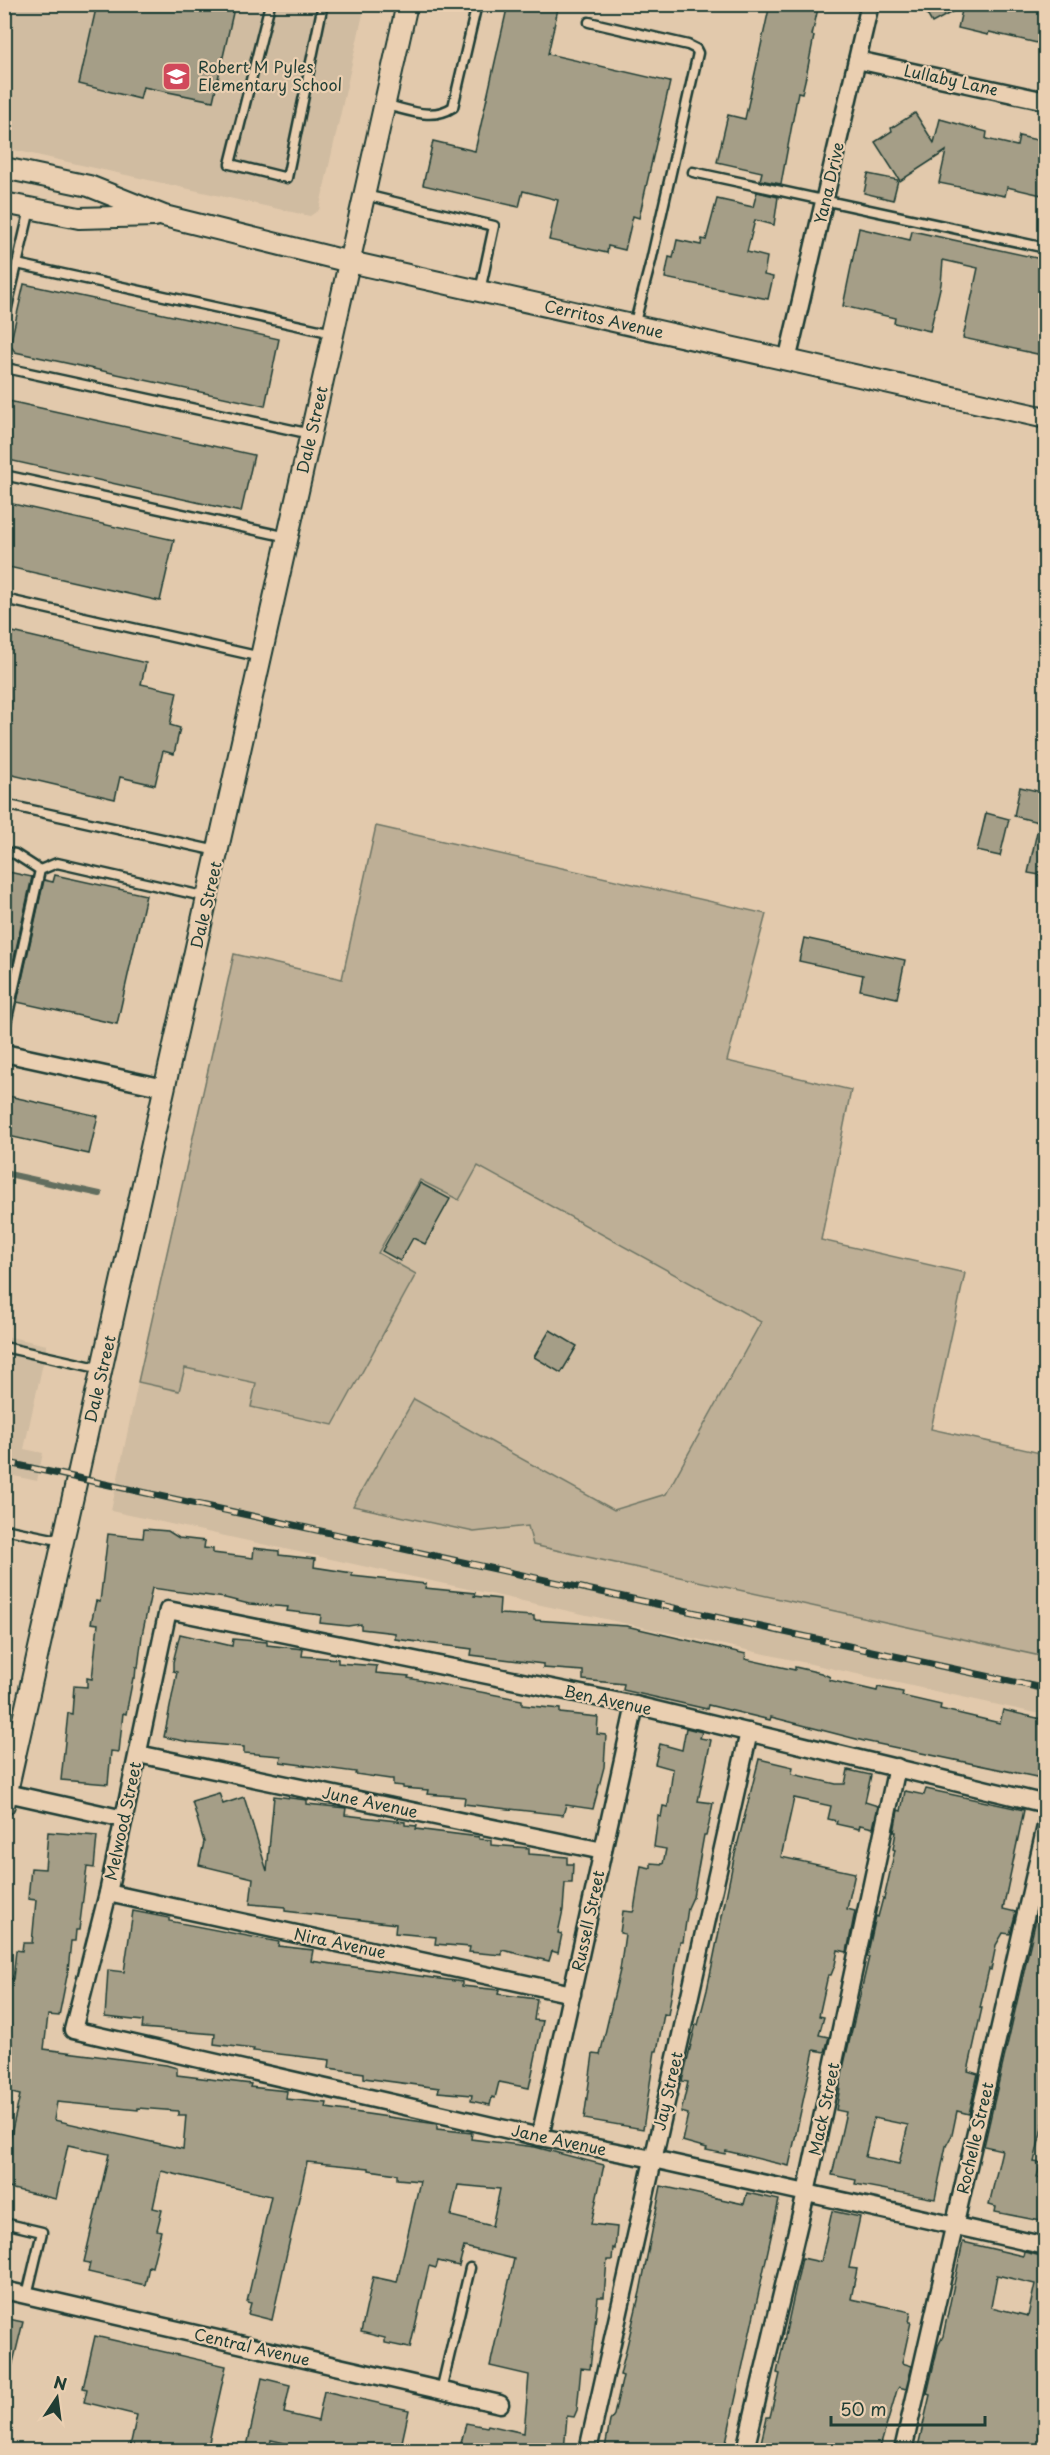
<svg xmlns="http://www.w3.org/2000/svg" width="1050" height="2455" font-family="'Playpen Sans',sans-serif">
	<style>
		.built { fill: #d0bca1 }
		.green { fill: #beaf96; stroke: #6e7665; stroke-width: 1.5 }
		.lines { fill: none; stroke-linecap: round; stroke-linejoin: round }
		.stream { stroke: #626e5e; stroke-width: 6 }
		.building { fill: #a59e87; stroke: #1f3d34; stroke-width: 1.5; fill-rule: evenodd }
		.service-casing { stroke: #1f3d34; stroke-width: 13 }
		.minor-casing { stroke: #1f3d34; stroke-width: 21 }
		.tertiary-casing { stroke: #1f3d34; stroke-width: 24 }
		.service { stroke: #eacfb1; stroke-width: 8 }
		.minor { stroke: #eacfb1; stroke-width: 16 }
		.tertiary { stroke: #eacfb1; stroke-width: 20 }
		.rail-casing { stroke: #1f3d34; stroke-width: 7 }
		.rail { stroke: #eacfb1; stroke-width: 4.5; stroke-dasharray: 14; stroke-linecap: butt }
		.labels { text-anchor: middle; stroke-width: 4.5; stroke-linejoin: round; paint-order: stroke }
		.poi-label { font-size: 16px; fill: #1f3d34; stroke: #eacfb1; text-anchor: start }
		.street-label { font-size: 16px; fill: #1f3d34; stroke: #eacfb1 }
	</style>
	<rect width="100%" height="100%" fill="#e2c9ac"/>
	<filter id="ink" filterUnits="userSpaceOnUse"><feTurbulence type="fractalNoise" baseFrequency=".0167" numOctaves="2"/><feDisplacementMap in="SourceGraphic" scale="12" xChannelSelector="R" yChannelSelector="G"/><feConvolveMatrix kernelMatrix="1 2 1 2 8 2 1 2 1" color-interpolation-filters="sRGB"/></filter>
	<g filter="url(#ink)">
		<!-- built -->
		<g class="built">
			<polygon points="5,5 365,5 319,210 310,216 5,148"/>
			<polygon points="478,1166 761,1321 666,1494 614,1510 414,1399 353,1506 474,1532 528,1526 533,1545 1045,1657 1045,1715 111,1511 138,1382 179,1391 184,1368 256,1384 251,1407 416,1275 378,1253 420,1179"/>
			<polygon points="5,1336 47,1345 24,1449 43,1453 37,1481 5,1474"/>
		</g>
		<!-- green -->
		<polygon class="green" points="376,826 766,914 727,1061 851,1090 821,1240 965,1273 931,1429 1045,1454 1045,1657 533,1545 528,1526 474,1532 353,1506 414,1399 614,1510 666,1494 761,1322 478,1166 459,1200 420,1180 378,1253 416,1274 333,1425 251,1407 256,1383 185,1368 179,1391 138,1382 234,954 342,979"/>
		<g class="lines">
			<!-- stream -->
			<polyline class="stream" points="4,1173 100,1194"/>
		</g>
		<!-- building -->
		<g class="building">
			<polygon points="97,4 235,4 213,101 143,87 140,99 79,84"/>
			<polygon points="508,4 559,4 548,54 670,82 639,218 633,216 625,250 608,246 607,253 549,240 558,200 523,191 519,207 423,185 433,141 475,151"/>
			<polygon points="770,4 819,4 812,35 814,36 807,72 802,93 798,92 781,184 760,180 762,172 717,162 728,115 745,119"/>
			<polygon points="921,4 1046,4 1046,45 989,32 988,35 958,28 963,6 932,23"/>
			<polygon points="915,113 934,143 940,119 987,132 986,139 1017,146 1019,136 1046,142 1046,196 1007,187 1005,196 939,183 946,151 900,181 875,142 892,131 891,128"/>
			<polygon points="868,174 898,180 893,200 864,193"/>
			<polygon points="757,192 778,197 774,225 755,220 747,252 767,257 764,275 773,277 768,299 665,278 669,257 673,258 677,240 701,245 702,239 706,240 717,199 753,207"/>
			<polygon points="859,228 910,240 912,231 1046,260 1046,339 1042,355 963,338 978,268 943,260 941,284 930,331 894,323 895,318 843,306"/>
			<polygon points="24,284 279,339 265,406 15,352 10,345"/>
			<polygon points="4,400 254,455 241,512 4,459"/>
			<polygon points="4,502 174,540 160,601 4,566"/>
			<polygon points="4,630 146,663 141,684 177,692 170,725 180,728 174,754 163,751 155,785 120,777 115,799 4,773"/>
			<polygon points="1020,787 1046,793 1046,824 1014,816"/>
			<polygon points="986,813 1009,819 1000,856 977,851"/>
			<polygon points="1038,827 1046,828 1046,876 1028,873"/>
			<polygon points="4,871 32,877 5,999 4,999"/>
			<polygon points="55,875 146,895 117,1024 17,1002 44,880 53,882"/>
			<polygon points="804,938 905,960 897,998 860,990 863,975 799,961"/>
			<polygon points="4,1095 98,1116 89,1154 4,1135"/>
			<polygon points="420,1183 450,1199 425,1244 413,1238 400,1261 382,1251"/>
			<polygon points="550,1330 577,1346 561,1373 534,1357"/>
			<polygon points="144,1529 168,1531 179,1538 205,1541 204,1548 213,1549 213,1553 253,1558 254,1548 279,1551 279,1555 315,1559 314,1567 352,1573 352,1576 426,1584 425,1588 475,1593 474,1596 500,1599 499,1614 534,1616 534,1620 626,1626 691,1641 746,1654 745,1659 795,1670 795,1667 821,1673 830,1677 829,1680 877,1691 878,1687 903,1692 902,1696 941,1705 940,1709 1000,1723 1003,1710 1046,1720 1046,1779 864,1741 771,1717 770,1720 708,1705 707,1709 623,1690 624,1684 583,1680 583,1671 543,1668 543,1664 471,1655 472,1649 395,1639 395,1633 361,1629 361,1624 348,1626 320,1623 321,1615 287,1611 288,1607 249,1604 225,1598 152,1588 142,1635 138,1668 136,1667 135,1678 133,1678 126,1714 123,1713 119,1752 111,1751 108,1784 61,1780 68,1713 72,1714 74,1686 87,1687 87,1678 92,1679 98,1624 91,1623 96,1601 100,1602 108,1534 143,1538"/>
			<polygon points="180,1634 232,1646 233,1639 267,1642 267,1645 303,1649 302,1656 338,1659 338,1663 377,1666 376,1673 409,1676 408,1678 522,1700 522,1705 560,1709 560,1713 598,1717 597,1734 606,1735 604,1767 593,1809 566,1805 563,1815 464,1804 465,1797 427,1794 428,1790 403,1788 403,1786 393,1785 393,1779 390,1779 355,1774 356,1772 280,1762 281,1756 244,1753 244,1747 189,1742 164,1737 177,1672 173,1671 173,1662"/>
			<polygon points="686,1728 702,1732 700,1738 711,1740 698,1801 713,1803 709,1824 706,1835 704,1835 693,1897 688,1908 683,1942 680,1942 668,2015 664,2014 657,2051 655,2051 643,2129 584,2119 593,2054 600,2055 620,1970 625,1934 620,1933 623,1911 633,1912 634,1910 641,1866 651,1868 651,1863 663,1864 666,1849 654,1847 658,1816 661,1817 663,1806 668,1807 673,1769 655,1764 660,1744 682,1750"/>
			<polygon points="759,1759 793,1767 792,1774 836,1784 845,1784 848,1770 871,1775 865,1802 878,1806 873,1828 860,1825 859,1829 836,1824 837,1821 828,1819 831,1806 794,1798 781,1857 855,1873 847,1909 855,1911 847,1952 838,1950 835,1965 831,1975 828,1975 819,2016 824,2017 819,2035 829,2037 825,2052 814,2050 789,2166 726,2151 725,2154 706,2150 707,2148 682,2141 688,2114 681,2112 688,2082 682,2081 696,2024 698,2025 707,1990 734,1858"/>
			<path d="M926 1789 1024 1810 1003 1909 1016 1912 1010 1934 1003 1933 996 1945 991 1970 989 1969 980 2008H982L968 2071 978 2074 969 2114 957 2111 952 2135 946 2146 935 2199 855 2184 856 2180 832 2175 846 2112 836 2110 844 2064 869 1957H867L876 1916 878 1917 883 1898 884 1899 895 1850 893 1849 896 1832H894L898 1810 901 1811 905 1791 924 1795ZM874 2118 908 2125 899 2164 865 2157Z"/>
			<polygon points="219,1793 223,1804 244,1797 267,1871 274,1796 307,1800 307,1804 346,1808 345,1815 405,1822 405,1825 417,1826 416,1829 479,1837 479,1839 491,1840 491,1845 529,1848 529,1854 567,1857 567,1864 573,1864 572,1883 565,1883 563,1910 558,1933 562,1934 558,1953 552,1951 549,1961 502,1950 502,1955 469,1952 470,1947 435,1944 436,1937 395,1933 396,1924 285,1911 285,1907 250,1904 253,1878 199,1865 204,1842 192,1801"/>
			<path d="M48 1832 97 1836 94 1868 87 1867 79 1930H76L75 1941H71L68 1971 59 2016 48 2015 44 2049 166 2065 177 2068V2075L251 2084 250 2087 287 2091 286 2099 327 2103 326 2108 437 2124V2129L472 2133 471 2139 535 2147 604 2165 591 2224 617 2227 615 2249 613 2248 612 2260H607L604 2297H598L590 2369 581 2368 577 2410 574 2417 567 2416 564 2451H459L466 2423 487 2427 488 2425 524 2433 529 2375 490 2366 514 2259 464 2247 459 2266 438 2261 436 2268 429 2266 410 2348 385 2343V2338L361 2332 373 2277 397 2282 420 2181 397 2179V2174L369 2170V2168L307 2162 272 2320 248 2314 251 2303 247 2302 271 2196 161 2171 153 2208 162 2210 157 2230 161 2231 152 2267 149 2266 145 2285 88 2272 90 2263 84 2262 109 2154 68 2145 56 2199 4 2187V2165L20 2095 4 2091V2016L7 1978 13 1979 16 1950 22 1951 23 1943H32L36 1900 28 1899 31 1868 45 1869ZM57 2102 138 2110V2108L178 2111V2115H186L183 2149 54 2120ZM458 2185 500 2189 492 2226 451 2216Z"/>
			<polygon points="1039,1906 1046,1906 1046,2111 1034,2162 1041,2163 1037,2177 1046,2179 1046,2222 995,2212 996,2207 989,2205 1002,2150 984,2146"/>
			<polygon points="133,1911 169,1918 169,1921 279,1942 278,1946 313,1950 311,1961 462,1982 462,1986 499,1990 498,1994 537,1999 534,2020 543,2021 529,2088 499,2082 495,2098 492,2097 490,2105 471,2101 472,2095 438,2092 439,2088 364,2078 364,2073 329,2068 330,2060 253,2051 254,2049 214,2044 215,2034 142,2028 143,2021 105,2017 108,1970 124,1972"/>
			<polygon points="661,2186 744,2204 747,2193 779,2200 724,2451 616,2451 605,2448 610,2421 614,2415 623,2376 620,2375 640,2292"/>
			<polygon points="832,2211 860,2217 849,2268 857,2269 851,2299 911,2312 909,2322 911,2322 902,2363 912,2366 906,2389 899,2387 897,2390 879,2451 759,2451 767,2417 770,2417 780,2374 777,2373 802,2258 821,2262"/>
			<path d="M963 2242 1023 2256 1024 2252 1046 2257V2425L1039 2451H917L930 2395 927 2394 938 2346 943 2336ZM997 2275 1035 2284 1028 2316 991 2307Z"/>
			<polygon points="4,2318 23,2322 11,2371 4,2370"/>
			<polygon points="95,2336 226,2366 207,2451 129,2451 137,2415 84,2402 87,2389 83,2388"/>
			<polygon points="262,2378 290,2385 284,2413 318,2421 324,2391 409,2410 400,2451 302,2451 303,2447 271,2440 269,2451 246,2451"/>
		</g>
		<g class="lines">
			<defs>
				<g id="service">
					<polyline points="270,4 230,164 287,178 323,4"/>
					<polyline points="589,22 688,45 696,49 698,53 651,261 634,326"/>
					<path d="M386 105C409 110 432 121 453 107L477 4"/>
					<polyline points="693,172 1046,248"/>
					<polyline points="365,195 494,226 480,291"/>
					<polyline points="17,264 333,333"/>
					<polyline points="4,320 30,209"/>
					<polyline points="4,365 6,368 311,434"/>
					<polyline points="4,475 288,537"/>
					<polyline points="4,599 261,657"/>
					<polyline points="4,804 217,851"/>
					<polyline points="4,852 15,854 40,870"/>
					<polyline points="4,1032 40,870 57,863 207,897"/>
					<polyline points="4,1347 102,1369"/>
					<polyline points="4,1529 63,1541"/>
					<polyline points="4,2223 42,2232 27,2295"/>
					<polyline points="441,2391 470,2268"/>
				</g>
				<g id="minor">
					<polyline points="857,60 1046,101"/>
					<polyline points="787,361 870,4"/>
					<polyline points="4,1053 165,1088"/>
					<polyline points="138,1754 603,1851"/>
					<polyline points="7,1793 124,1819"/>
					<polyline points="1046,1804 635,1705 168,1610 108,1893 73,2030 540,2137 653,2159 1046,2246"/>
					<polyline points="108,1893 572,1994"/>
					<polyline points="540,2137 635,1705"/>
					<polyline points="4,2290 500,2404"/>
					<polyline points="588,2450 749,1732"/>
					<polyline points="745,2450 806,2193 897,1767"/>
					<polyline points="903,2450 1046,1826"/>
				</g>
				<g id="tertiary">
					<polyline points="4,168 89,186 164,216 350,262 1046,418"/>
					<polyline points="4,203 79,218 155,216"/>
					<polyline points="4,1805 407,4"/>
				</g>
			</defs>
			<!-- service casing -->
			<use href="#service" class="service-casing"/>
			<!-- minor casing -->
			<use href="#minor" class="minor-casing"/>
			<!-- tertiary casing -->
			<use href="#tertiary" class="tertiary-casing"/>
			<!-- service -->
			<use href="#service" class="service"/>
			<!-- minor -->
			<use href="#minor" class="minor"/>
			<!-- tertiary -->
			<use href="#tertiary" class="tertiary"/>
			<defs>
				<polyline id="rail" points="4,1462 1046,1689"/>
			</defs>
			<!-- rail casing -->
			<use href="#rail" class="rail-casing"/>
			<!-- rail -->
			<use href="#rail" class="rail"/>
		</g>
	</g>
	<!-- icons -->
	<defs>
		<symbol id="school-square" viewBox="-11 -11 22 22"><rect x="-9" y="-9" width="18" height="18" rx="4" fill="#d1495b" stroke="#eacfb1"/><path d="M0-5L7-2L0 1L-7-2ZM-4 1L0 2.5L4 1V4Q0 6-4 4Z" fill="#fff"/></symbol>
	</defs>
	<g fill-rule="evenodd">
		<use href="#school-square" x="160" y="60" width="33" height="33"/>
	</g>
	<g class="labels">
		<!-- poi labels -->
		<g class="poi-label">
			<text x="198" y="73">Robert M Pyles<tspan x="198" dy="18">Elementary School</tspan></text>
		</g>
		<!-- street labels -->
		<g class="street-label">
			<text transform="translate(951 80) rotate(12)" y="6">Lullaby Lane</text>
			<text transform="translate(829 183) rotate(-77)" y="6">Yana Drive</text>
			<text transform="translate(604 319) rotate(13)" y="6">Cerritos Avenue</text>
			<text transform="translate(312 430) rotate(-77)" y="6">Dale Street</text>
			<text transform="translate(206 905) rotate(-77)" y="6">Dale Street</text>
			<text transform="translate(100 1379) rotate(-77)" y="6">Dale Street</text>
			<text transform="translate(608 1700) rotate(12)" y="6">Ben Avenue</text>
			<text transform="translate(370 1802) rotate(12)" y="6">June Avenue</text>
			<text transform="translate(123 1821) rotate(-78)" y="6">Melwood Street</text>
			<text transform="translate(588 1921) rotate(-78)" y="6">Russell Street</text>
			<text transform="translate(340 1943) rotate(12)" y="6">Nira Avenue</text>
			<text transform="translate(668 2091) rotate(-77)" y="6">Jay Street</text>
			<text transform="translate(824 2109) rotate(-78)" y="6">Mack Street</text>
			<text transform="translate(975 2138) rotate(-77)" y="6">Rochelle Street</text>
			<text transform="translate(559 2140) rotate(12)" y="6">Jane Avenue</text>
			<text transform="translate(252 2347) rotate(13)" y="6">Central Avenue</text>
		</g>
	</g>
	<!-- margin -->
	<rect width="1050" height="2455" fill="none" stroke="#eacfb1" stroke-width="24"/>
	<rect x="12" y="12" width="1026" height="2431" fill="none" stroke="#1f3d34" stroke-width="2" filter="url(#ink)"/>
	<!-- north arrow -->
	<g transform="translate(57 2398) rotate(13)" stroke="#eacfb1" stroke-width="4.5" paint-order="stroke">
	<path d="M0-4.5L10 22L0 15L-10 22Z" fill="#1f3d34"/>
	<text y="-9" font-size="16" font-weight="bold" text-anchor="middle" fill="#1f3d34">N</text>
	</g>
	<!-- scale -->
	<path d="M831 2416v9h154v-9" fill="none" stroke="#1f3d34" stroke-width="3"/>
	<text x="840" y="2416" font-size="18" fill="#1f3d34" stroke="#eacfb1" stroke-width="4.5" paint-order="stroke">50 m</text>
</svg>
